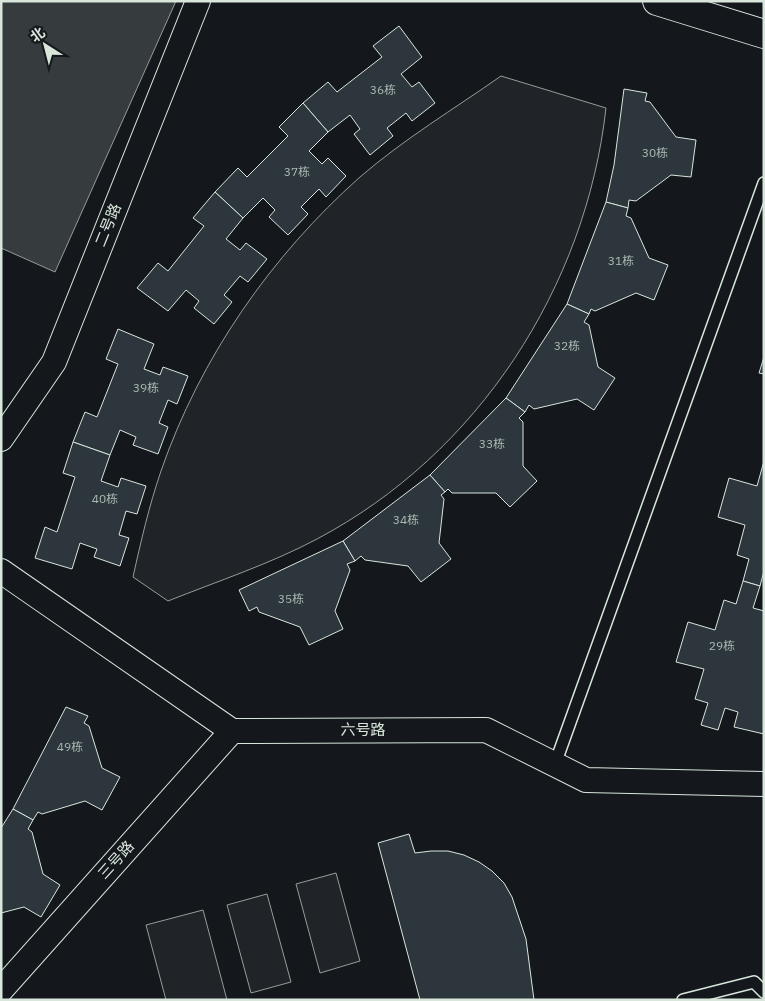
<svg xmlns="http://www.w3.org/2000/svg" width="765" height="1001" font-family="'IBM Plex Sans','Noto Sans SC',sans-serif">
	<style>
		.green { fill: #202428; stroke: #939e99 }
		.water { fill: #363b3e; stroke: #939e99 }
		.building { fill: #2c363c; stroke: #d8e6dc }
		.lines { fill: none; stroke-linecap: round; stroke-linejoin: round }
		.lane-casing { stroke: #d8e6dc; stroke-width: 14 }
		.street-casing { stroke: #d8e6dc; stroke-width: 26 }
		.secondary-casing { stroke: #d8e6dc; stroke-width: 30 }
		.lane { stroke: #14181c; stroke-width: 11 }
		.street { stroke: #14181c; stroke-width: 24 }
		.secondary { stroke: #14181c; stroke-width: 28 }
		.labels { text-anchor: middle; stroke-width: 4; stroke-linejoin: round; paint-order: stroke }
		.number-label { font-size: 12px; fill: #adbab4 }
		.street-label { font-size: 15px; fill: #d8e6dc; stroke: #14181c }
	</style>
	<rect width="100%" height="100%" fill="#14181c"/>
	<!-- green -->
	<g class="green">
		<path d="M501 76 606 108C586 287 478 454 317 539 270 564 218 581 168 601L133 577C141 541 149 506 161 471 200 358 271 256 360 177 404 139 454 109 501 76Z"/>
		<polygon points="336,873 360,961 320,973 296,884"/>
		<polygon points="267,894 291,982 251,993 227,905"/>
		<polygon points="203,910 227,1000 166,1000 146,925"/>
	</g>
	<!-- water -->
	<polygon class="water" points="1,1 176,1 55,272 1,248"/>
	<!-- building -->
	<g class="building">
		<polygon points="399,26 422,57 401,74 412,87 419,82 435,103 412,121 406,113 387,128 393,136 370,155 354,134 360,129 350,115 328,132 303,103 328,82 337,92 382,57 373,46"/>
		<polygon points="624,89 647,93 645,101 650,102 676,137 696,140 691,177 671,175 636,201 629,200 628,208 606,202 614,165"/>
		<polygon points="303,103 328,132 309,151 322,164 328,158 346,176 326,197 319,189 301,207 308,214 288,235 269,217 275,210 263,198 243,218 215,192 238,168 247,177 288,136 279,127"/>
		<polygon points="215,192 243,218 226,239 240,250 246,243 267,259 248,282 240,276 224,295 232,302 214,324 194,308 199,301 186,290 168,311 137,288 158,263 168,271 204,226 193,218"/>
		<polygon points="606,202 628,208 626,216 631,218 649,258 668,265 654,300 636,293 595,311 591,309 589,314 567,304"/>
		<polygon points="567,304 589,314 584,322 589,325 598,367 615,378 594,410 577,399 534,409 529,405 525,412 506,398"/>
		<polygon points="118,329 154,344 144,369 160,375 163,367 188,376 177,404 168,400 159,423 168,427 158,454 133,445 136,437 120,430 110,455 73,442 85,412 97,417 118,364 106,359"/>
		<polygon points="764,357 764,374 759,373"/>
		<polygon points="506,398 525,412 519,418 523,422 523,466 537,481 510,507 496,493 452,493 448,489 445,492 430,475"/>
		<polygon points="73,442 110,455 101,481 118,487 121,478 146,486 137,514 126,511 119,535 129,538 120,566 94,557 97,549 80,543 72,569 35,558 45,527 57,532 75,477 63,473"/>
		<polygon points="764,461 764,571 760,586 743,581 749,559 737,555 745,525 718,517 729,478 757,486"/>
		<polygon points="430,475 445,492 441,495 444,499 439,543 451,559 421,582 408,566 365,560 361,556 355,561 343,541"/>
		<polygon points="343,541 355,561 347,564 350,570 335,611 343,629 309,645 300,627 259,612 257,607 249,611 239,590"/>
		<polygon points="743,581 760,586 753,608 764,611 764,734 734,727 738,712 725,708 718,730 701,725 708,703 695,699 704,669 676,662 688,622 715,630 724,600 736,604"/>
		<polygon points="66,707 88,716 84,723 89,726 102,768 120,777 102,810 85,801 42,814 38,812 33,820 13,809"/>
		<polygon points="13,809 33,820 28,829 32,832 43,874 60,885 41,917 24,907 1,913 1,828"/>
		<polygon points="409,834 415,853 431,851 448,851 464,855 479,862 492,871 504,883 512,897 526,939 534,1000 420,1000 378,843"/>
	</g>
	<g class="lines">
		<defs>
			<g id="lane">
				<polyline points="555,764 764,183"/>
				<polyline points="683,1000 754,982 764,992"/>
			</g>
			<g id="street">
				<polyline points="1,439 54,362 198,1"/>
				<polyline points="1,571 232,731 486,730 586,780 764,784"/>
				<polyline points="1,990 232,731"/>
			</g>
			<polyline id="secondary" points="657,1 764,34"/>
		</defs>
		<!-- lane casing -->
		<use href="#lane" class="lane-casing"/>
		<!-- street casing -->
		<use href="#street" class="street-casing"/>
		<!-- secondary casing -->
		<use href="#secondary" class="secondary-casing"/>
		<!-- lane -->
		<use href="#lane" class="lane"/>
		<!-- street -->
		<use href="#street" class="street"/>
		<!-- secondary -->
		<use href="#secondary" class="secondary"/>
	</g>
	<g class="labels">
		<!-- number labels -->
		<g class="number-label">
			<text x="383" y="94">36栋</text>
			<text x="655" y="157">30栋</text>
			<text x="297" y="176">37栋</text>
			<text x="621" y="265">31栋</text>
			<text x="567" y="350">32栋</text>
			<text x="146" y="392">39栋</text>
			<text x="492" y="448">33栋</text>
			<text x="105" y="503">40栋</text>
			<text x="406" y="524">34栋</text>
			<text x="291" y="603">35栋</text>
			<text x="722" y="650">29栋</text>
			<text x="70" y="751">49栋</text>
		</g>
		<!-- street labels -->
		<g class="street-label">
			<text transform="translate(108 225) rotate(-68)" y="5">二号路</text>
			<text x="363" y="735">六号路</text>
			<text transform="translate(116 860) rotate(-48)" y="5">三号路</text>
		</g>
	</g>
	<!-- border -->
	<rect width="765" height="1001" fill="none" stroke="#d8e6dc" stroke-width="5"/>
	<!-- north arrow -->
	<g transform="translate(45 45) rotate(324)" stroke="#14181c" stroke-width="4" paint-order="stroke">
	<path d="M0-4L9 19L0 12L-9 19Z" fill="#d8e6dc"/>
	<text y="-8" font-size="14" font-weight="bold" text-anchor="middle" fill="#d8e6dc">北</text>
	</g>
</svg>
